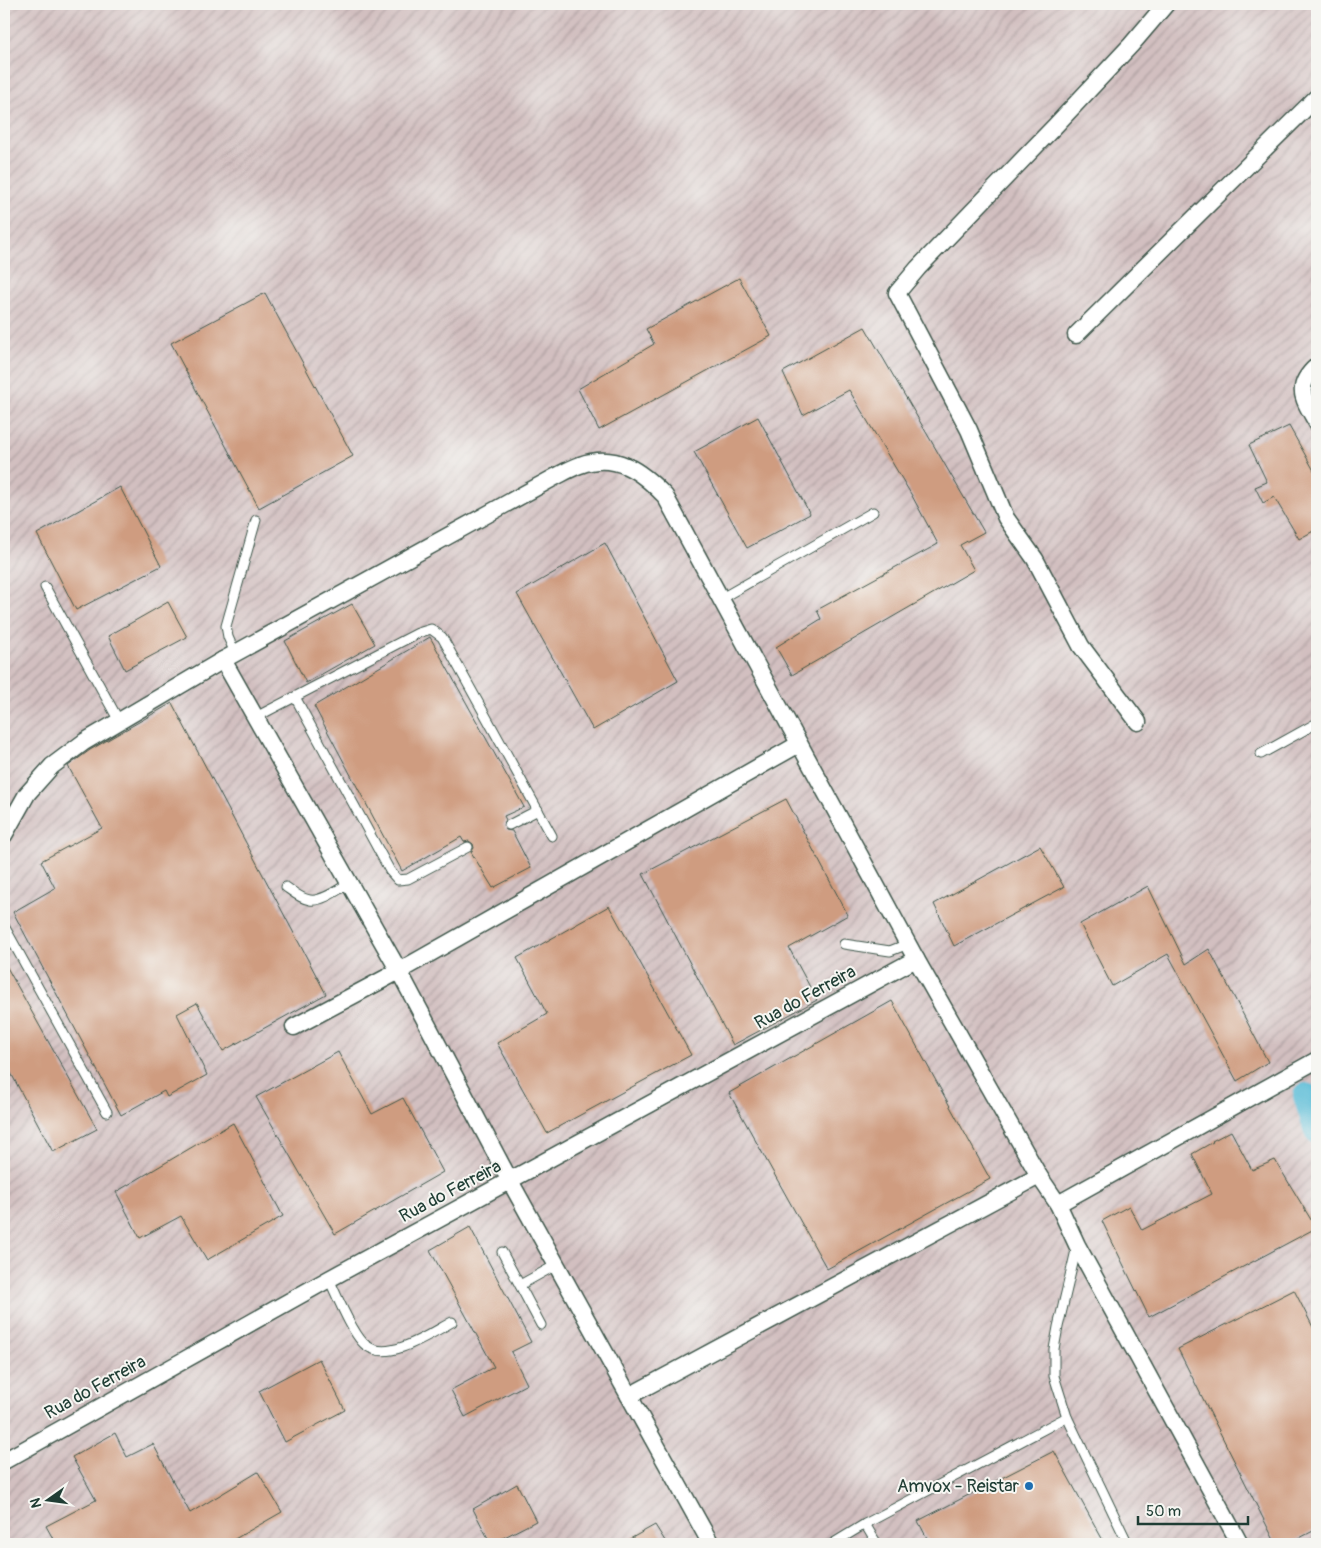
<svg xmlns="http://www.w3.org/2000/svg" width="1321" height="1548" font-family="Pangolin,sans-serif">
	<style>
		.industrial { fill: url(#industrial-furrows) }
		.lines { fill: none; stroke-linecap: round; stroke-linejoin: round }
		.river { stroke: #58bcd7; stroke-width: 26 }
		.building { fill: #cf9c80 }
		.service-casing { stroke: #3e564a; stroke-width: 11 }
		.minor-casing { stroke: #3e564a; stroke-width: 19 }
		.service { stroke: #fff; stroke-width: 9 }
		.minor { stroke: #fff; stroke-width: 16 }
		.poi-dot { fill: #1f6fb2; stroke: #f6f6f2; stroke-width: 2 }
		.labels { text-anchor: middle; stroke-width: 4; stroke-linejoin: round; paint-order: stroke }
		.street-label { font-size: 18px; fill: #1f3d34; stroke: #f6f6f2 }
		.poi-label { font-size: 18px; fill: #1f3d34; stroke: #f6f6f2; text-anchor: end }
	</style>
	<defs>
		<pattern id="industrial-furrows" width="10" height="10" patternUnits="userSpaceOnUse" patternTransform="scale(1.25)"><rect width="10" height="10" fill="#d2bfc0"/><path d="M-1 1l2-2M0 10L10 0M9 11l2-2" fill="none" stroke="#aa9c9d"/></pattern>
	</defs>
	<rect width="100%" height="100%" fill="#f6f6f2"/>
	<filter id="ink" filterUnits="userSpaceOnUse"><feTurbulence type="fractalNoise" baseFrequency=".02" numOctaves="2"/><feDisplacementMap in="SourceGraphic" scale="10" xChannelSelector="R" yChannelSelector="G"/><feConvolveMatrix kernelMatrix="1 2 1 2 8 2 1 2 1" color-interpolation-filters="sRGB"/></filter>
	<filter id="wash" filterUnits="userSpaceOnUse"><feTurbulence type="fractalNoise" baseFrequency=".0096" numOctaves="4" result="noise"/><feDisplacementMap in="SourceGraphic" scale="20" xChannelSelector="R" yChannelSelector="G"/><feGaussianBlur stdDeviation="1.12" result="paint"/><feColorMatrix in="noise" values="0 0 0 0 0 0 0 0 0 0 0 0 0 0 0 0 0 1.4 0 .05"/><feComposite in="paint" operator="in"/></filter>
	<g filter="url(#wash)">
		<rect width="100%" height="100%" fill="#efe4c8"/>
		<!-- industrial -->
		<rect class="industrial" x="4" y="4" width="1313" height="1540"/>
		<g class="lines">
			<!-- river -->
			<polyline class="river" points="1306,1096 1317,1131"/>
		</g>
		<g id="blocks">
			<!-- building -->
			<g class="building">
				<polygon points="739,278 771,336 599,430 578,389 654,344 646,329"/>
				<polygon points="265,293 353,456 259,508 171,343"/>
				<polygon points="865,327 984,532 960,545 974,570 792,675 776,647 821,619 817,610 938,544 911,494 849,390 803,415 783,372"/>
				<polygon points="758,417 810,514 747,548 694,452"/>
				<polygon points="1289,426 1317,476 1317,529 1299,539 1274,497 1263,503 1255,487 1267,482 1249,445"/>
				<polygon points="120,487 161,566 76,610 37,534"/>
				<polygon points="605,543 678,681 593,730 517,594"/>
				<polygon points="168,602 187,637 125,670 108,636"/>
				<polygon points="352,604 375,644 306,683 285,641"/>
				<polygon points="430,637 524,807 504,816 506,820 503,825 506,830 512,831 531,868 493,888 471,852 474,848 473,844 469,841 464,842 461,837 402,871 314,706"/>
				<polygon points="172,703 326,994 223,1051 197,1003 177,1014 207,1075 167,1097 164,1091 121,1115 13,912 55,888 41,861 102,828 68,766 90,750"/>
				<polygon points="786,799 848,915 789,948 817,1000 733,1045 643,874"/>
				<polygon points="1040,846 1064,887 954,946 934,904"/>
				<polygon points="1148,886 1186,964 1209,949 1268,1062 1237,1081 1168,954 1112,986 1080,924"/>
				<polygon points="609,906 691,1055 547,1133 497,1043 547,1014 517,958"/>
				<polygon points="4,962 97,1129 53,1152 4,1060"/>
				<polygon points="892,1001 990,1179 827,1269 729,1093"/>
				<polygon points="338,1052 372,1114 403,1098 443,1172 335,1234 256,1097"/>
				<polygon points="233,1123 283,1216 207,1260 181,1216 140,1238 116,1192"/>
				<polygon points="1231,1131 1252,1170 1275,1160 1316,1228 1149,1317 1102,1221 1129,1206 1142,1230 1212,1194 1192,1154 1213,1142 1212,1141"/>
				<polygon points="470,1227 531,1342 511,1352 527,1384 465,1417 451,1390 494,1367 430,1250"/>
				<polygon points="1294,1290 1317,1335 1317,1529 1288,1544 1276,1544 1178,1349"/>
				<polygon points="319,1359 345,1410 285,1442 259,1391"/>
				<polygon points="115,1433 127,1457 153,1444 190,1513 258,1472 282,1512 226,1544 56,1544 46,1526 96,1500 72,1457"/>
				<polygon points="1054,1451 1105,1544 930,1544 918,1521"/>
				<polygon points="517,1484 536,1521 491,1544 473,1509"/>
				<polygon points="655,1525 667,1544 621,1544"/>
			</g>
		</g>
	</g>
	<g filter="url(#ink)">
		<use href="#blocks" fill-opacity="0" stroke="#3e564a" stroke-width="1"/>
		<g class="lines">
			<defs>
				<g id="service">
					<polyline points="45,587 119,721"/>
					<polyline points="720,599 873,512"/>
					<polyline points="235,653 228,637 226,626 256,520"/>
					<polyline points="295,697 390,871 398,880 408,879 468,847"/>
					<polyline points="256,717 418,633 431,629 442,637 552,836"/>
					<polyline points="1261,754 1317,723"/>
					<polyline points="509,825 538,810"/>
					<path d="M286 887C293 892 301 899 310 900 322 902 339 889 349 883"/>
					<polyline points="4,926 107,1112"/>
					<polyline points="844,944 890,951 908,944"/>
					<polyline points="1077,1246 1058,1327 1054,1349 1054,1376 1067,1417 1128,1544"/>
					<polyline points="502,1252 541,1325"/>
					<path d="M329 1279C336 1294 354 1338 367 1346 390 1362 431 1333 452 1322"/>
					<polyline points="520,1285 556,1265"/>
					<polyline points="865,1524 877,1544"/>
					<polyline points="832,1544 865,1524 1067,1417"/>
				</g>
				<g id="minor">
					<polyline points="1076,335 1317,97"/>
					<path d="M1317 366C1293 387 1304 400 1317 423"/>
					<polyline points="223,660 399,971 510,1181 711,1544"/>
					<polyline points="1138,722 1081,646 1035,559 1006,518 969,430 897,293 918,268 1055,126 1131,45 1166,4"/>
					<path d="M4 835 27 794 52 766 84 742 223 660 555 477C563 473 571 468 580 465 616 452 641 471 665 496L916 959 1039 1176 1058 1204 1077 1245 1240 1544"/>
					<polyline points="294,1027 399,971 799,744"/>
					<polyline points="1058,1204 1317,1060"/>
					<polyline points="629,1396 1039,1176"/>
					<polyline points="4,1461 329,1279 916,959"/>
				</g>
			</defs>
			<!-- service casing -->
			<use href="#service" class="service-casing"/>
			<!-- minor casing -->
			<use href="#minor" class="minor-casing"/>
			<!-- service -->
			<use href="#service" class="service"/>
			<!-- minor -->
			<use href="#minor" class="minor"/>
		</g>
	</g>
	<!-- markers -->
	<circle class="poi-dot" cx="1029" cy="1486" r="5"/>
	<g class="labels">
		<!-- street labels -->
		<g class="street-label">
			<text transform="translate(805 997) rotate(-29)" y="6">Rua do Ferreira</text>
			<text transform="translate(450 1191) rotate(-28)" y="6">Rua do Ferreira</text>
			<text transform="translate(95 1387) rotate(-29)" y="6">Rua do Ferreira</text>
		</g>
		<!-- poi labels -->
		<g class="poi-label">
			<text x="1019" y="1492">Amvox - Reistar</text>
		</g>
	</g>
	<!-- margin -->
	<rect width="1321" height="1548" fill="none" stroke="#f6f6f2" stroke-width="20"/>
	<!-- north arrow -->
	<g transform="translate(48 1500) rotate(256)" stroke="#f6f6f2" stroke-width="4" paint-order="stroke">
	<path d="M0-4L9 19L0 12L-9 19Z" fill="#1f3d34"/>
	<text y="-8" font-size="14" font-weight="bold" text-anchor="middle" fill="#1f3d34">N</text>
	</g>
	<!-- scale -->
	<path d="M1138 1516v8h110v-8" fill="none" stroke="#1f3d34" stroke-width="2.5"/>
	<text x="1146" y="1516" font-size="15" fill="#1f3d34" stroke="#f6f6f2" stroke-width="4" paint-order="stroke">50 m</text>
</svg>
